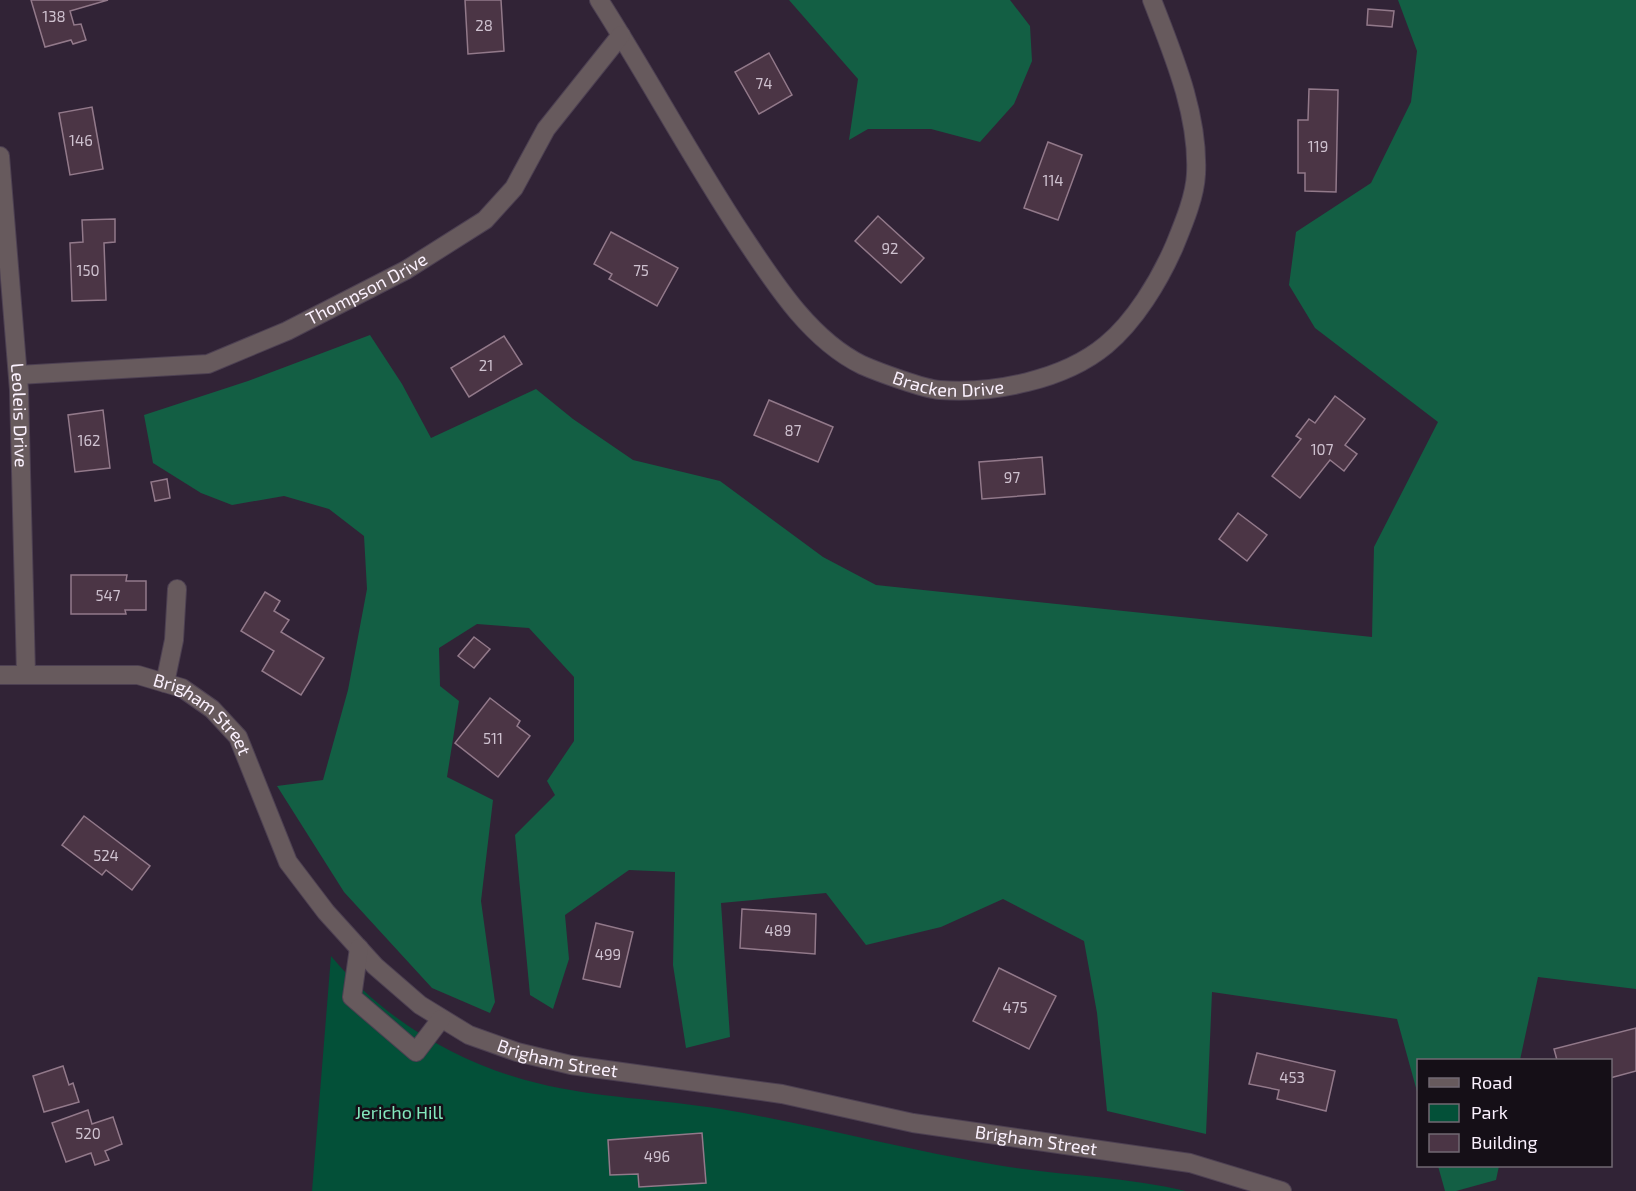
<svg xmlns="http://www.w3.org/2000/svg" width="1636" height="1191" font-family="'Exo 2',sans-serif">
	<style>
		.green { fill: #035038 }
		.forest { fill: #135f44 }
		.building { fill: #4b3545; stroke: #92798a; stroke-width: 1.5 }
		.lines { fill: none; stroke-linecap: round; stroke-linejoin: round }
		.minor-casing { stroke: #4d4052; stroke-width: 20 }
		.minor { stroke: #675a5d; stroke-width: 18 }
		.labels { text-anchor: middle; stroke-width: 5; stroke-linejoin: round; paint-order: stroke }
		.number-label { font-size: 15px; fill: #cfc2d0 }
		.street-label { font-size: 18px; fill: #fbf1fe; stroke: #150f17 }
		.park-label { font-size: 18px; fill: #83e8bd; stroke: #150f17 }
	</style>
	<rect width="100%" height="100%" fill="#312336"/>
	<!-- green -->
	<path class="green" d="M331 956C383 1019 458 1064 537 1083 596 1098 660 1099 721 1109 814 1125 905 1150 997 1165 1061 1176 1123 1176 1186 1191H312Z"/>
	<!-- forest -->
	<g class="forest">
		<polygon points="789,0 1010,0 1030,26 1032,61 1014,104 980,142 931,129 868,129 849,140 858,79"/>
		<polygon points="1398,0 1636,0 1636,989 1538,977 1520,1060 1418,1060 1418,1095 1397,1019 1212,992 1206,1134 1107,1111 1097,1013 1084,941 1003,899 941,927 866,945 826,893 721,903 730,1037 686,1048 673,965 675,872 629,870 565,915 569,959 553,1009 530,995 515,835 555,795 547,781 574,741 574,677 529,628 477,624 439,648 440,686 459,701 447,777 493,800 481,901 495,1002 490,1013 432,988 344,892 277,786 323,780 348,690 367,589 364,536 329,509 284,496 232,505 201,493 153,463 144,415 248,381 370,335 402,384 431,438 536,389 573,419 633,460 720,481 823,557 876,585 1372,637 1374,547 1438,422 1315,328 1289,285 1296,232 1371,183 1411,102 1417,51"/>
		<polygon points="1438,1166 1499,1166 1496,1180 1456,1191 1445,1191"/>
	</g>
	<!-- building -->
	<g class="building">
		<polygon points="31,0 108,0 70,11 74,25 81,24 86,40 73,44 71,40 45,47"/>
		<polygon points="465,0 501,0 504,51 468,54"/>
		<polygon points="1368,9 1394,11 1392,27 1367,25"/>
		<polygon points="769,53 792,95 759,114 735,72"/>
		<polygon points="1309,89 1338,90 1336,192 1305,191 1305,173 1298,173 1298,120 1308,120"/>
		<polygon points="92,107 103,169 70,175 59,113"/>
		<polygon points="1048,142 1082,155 1058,220 1024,208"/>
		<polygon points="878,216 924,258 901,283 855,241"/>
		<polygon points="115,219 115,242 104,243 106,300 72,301 70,243 83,242 82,220"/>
		<polygon points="611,232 678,268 657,306 609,279 612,274 594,264"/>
		<polygon points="504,336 522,364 469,397 451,368"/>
		<polygon points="1335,396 1365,419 1345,445 1357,454 1344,471 1330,460 1300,498 1272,476 1301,439 1296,436 1309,419 1315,423"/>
		<polygon points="769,400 833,427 818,462 754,435"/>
		<polygon points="103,410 110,468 75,472 68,415"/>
		<polygon points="1042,457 1045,494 982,499 979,462"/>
		<polygon points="167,479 170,498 155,501 151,482"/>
		<polygon points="1238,513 1267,535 1247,561 1219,539"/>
		<polygon points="71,575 127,575 126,581 146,581 146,610 125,610 126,614 71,614"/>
		<polygon points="265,592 280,601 274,611 289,620 281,632 324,658 301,695 262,671 274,651 241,631"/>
		<polygon points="474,637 490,649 474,668 458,656"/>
		<polygon points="490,698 520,721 517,726 530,736 498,777 455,743"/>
		<polygon points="84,816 150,866 132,890 106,870 102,875 62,845"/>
		<polygon points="742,909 816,914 815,954 740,948"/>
		<polygon points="596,923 633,932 620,987 583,979"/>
		<polygon points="999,968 1056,996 1029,1049 973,1021"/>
		<polygon points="1636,1028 1636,1071 1610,1078 1610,1060 1557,1060 1554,1049"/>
		<polygon points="1257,1053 1335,1071 1326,1111 1277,1099 1279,1090 1249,1084"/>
		<polygon points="63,1066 69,1085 73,1083 79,1102 44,1112 33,1076"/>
		<polygon points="88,1110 92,1124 113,1117 122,1144 105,1151 109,1160 95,1165 91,1153 66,1162 52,1123"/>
		<polygon points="702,1133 706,1183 639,1187 638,1174 610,1175 608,1140"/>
	</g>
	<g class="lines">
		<defs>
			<g id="minor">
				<path id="s1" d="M599 0C648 77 691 157 741 233 773 281 809 339 862 365 878 372 924 389 940 390 993 394 1064 380 1106 345 1135 321 1159 281 1174 247 1183 225 1195 197 1196 174 1199 115 1173 54 1152 0"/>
				<path id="s2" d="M0 156 19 390 26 674"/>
				<path id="s3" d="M18 375 208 364 287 331 406 270 485 220 514 188 546 129 621 35"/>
				<path id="s4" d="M0 675H138L182 688 212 709 238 737 288 862 326 912 375 966 420 1005 469 1035 517 1052 571 1065 782 1094 913 1123 1190 1163 1282 1191"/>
				<polyline points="165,683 174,640 177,589"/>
				<polyline points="359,948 352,997 416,1052 441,1019"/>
			</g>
		</defs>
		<!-- minor casing -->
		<use href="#minor" class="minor-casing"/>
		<!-- minor -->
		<use href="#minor" class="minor"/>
	</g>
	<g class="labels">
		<!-- number labels -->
		<g class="number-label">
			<text x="54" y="22">138</text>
			<text x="484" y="31">28</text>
			<text x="764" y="89">74</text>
			<text x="81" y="146">146</text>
			<text x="1318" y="152">119</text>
			<text x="1053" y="186">114</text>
			<text x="890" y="254">92</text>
			<text x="88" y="276">150</text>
			<text x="641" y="276">75</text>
			<text x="486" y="371">21</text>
			<text x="793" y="436">87</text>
			<text x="89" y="446">162</text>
			<text x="1322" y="455">107</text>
			<text x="1012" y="483">97</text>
			<text x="108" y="601">547</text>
			<text x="493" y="744">511</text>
			<text x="106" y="861">524</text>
			<text x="778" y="936">489</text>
			<text x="608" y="960">499</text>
			<text x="1015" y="1013">475</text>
			<text x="1292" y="1083">453</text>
			<text x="88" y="1139">520</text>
			<text x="657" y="1162">496</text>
		</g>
		<!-- street labels -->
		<g class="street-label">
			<text dy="6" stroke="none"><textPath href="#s3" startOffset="366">Thompson Drive</textPath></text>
			<text dy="6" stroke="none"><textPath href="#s1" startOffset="544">Bracken Drive</textPath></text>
			<text dy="6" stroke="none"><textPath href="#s2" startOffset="260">Leoleis Drive</textPath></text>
			<text dy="6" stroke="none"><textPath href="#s4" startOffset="216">Brigham Street</textPath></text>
			<text dy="6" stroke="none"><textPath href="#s4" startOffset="738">Brigham Street</textPath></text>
			<text dy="6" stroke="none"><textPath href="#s4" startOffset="1224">Brigham Street</textPath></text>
		</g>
		<!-- park labels -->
		<g class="park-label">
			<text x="399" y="1119">Jericho Hill</text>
		</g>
	</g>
	<!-- legend -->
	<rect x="1417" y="1059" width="195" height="108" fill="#150f17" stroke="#716973" stroke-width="1.5"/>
	<rect x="1429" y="1078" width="30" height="9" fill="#675a5d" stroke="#716973" stroke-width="1.5"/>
	<text x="1471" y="1089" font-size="18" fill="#fbf1fe">Road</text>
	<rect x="1429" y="1104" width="30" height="18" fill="#035038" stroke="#716973" stroke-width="1.5"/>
	<text x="1471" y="1119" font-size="18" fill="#fbf1fe">Park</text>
	<rect x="1429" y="1134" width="30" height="18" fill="#4b3545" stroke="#716973" stroke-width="1.5"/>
	<text x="1471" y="1149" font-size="18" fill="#fbf1fe">Building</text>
</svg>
